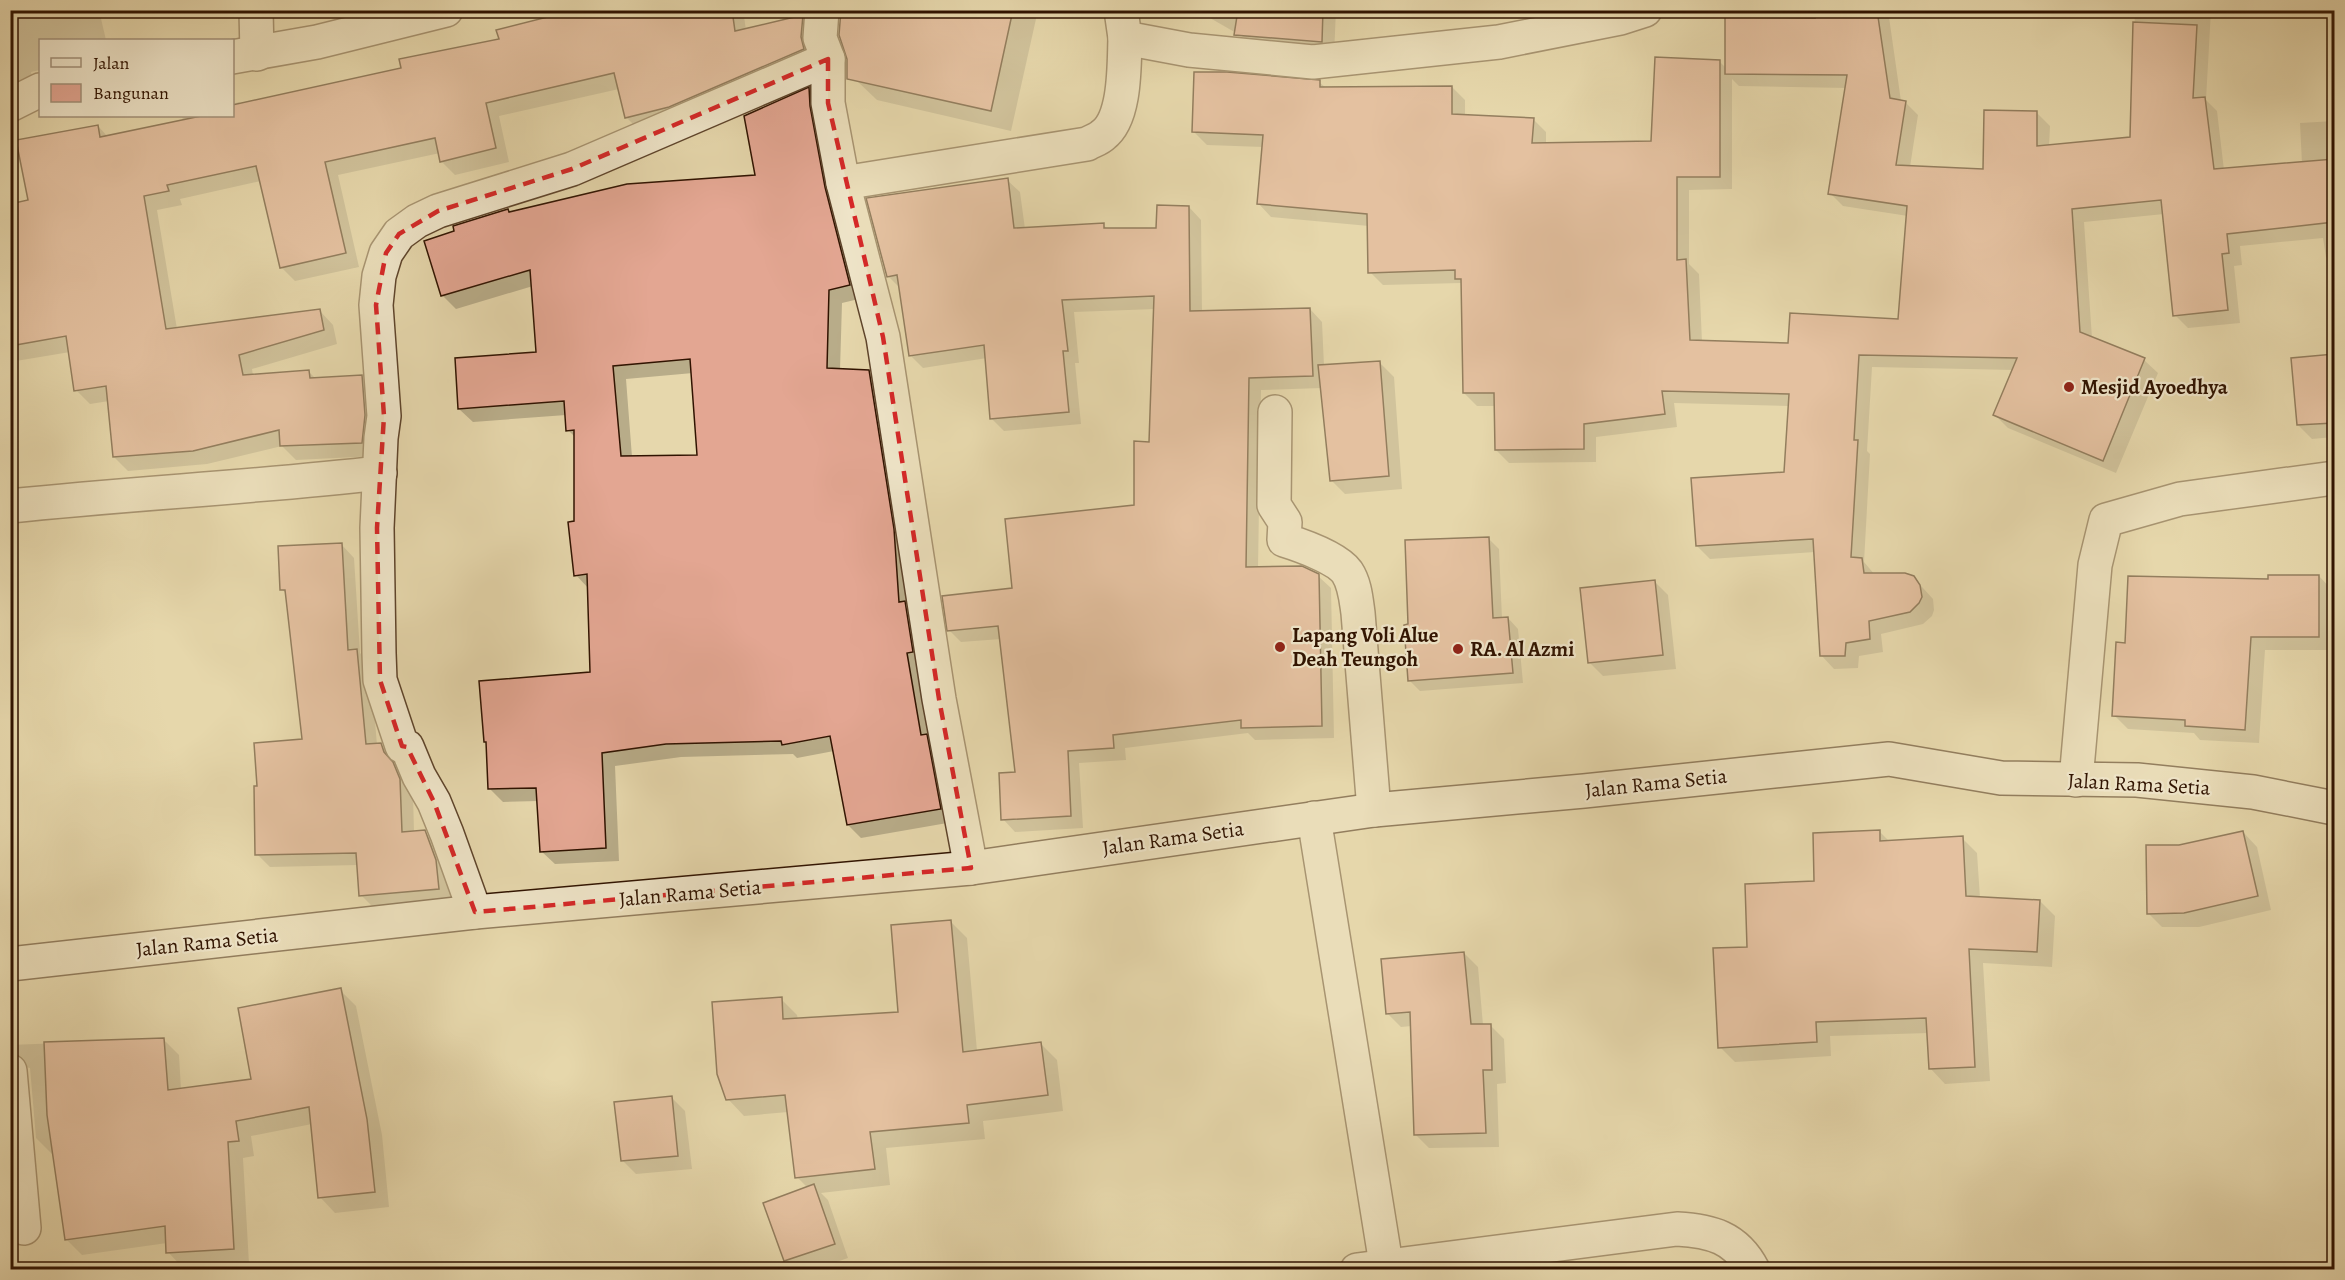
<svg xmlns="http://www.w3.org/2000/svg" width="2345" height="1280" font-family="Alegreya,serif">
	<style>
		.shadow { fill: #0003; fill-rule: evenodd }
		.building { fill: #e3a692; stroke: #301300; stroke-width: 1.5; fill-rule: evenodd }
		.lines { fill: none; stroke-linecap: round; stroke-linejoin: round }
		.street-casing { stroke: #5e442b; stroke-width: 36 }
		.secondary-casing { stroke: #301300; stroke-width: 36 }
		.street { stroke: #efe5c9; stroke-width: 33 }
		.secondary { stroke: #efe5c9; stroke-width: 33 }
		.marked { fill: none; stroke: #d62828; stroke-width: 4.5; stroke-dasharray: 12 8; stroke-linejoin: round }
		.poi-dot { fill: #8f2418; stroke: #efe5c9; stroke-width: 2 }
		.labels { text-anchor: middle; stroke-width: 4.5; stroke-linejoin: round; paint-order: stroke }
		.poi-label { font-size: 21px; font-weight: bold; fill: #301300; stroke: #efe5c9; text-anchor: start }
		.street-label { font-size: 21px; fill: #301300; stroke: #efe5c9 }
	</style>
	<rect width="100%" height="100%" fill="#e6d7ac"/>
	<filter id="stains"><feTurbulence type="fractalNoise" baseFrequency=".00333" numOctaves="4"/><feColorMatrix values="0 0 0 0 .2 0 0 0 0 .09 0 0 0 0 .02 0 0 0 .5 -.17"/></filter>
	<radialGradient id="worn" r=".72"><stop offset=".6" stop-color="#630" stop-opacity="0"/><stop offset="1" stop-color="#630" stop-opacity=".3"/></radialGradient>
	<!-- shadow -->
	<g class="shadow">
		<polygon points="10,10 99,10 106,40 40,40 40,70 31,72 36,92 10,98"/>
		<polygon points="292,10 353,10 297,16"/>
		<polygon points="577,10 743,10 746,30 802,16 816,30 815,52 640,131 626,117 619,89 499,116 509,162 455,175 441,161 440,153 338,175 359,267 295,281 281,267 261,181 180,199 182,205 157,210 177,329 319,310 333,325 337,344 252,369 253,376 308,371 316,379 362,377 376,391 376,456 296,460 282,446 207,464 128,471 114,457 109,401 90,404 76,390 70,352 10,362 10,205 30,201 98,126 108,137 183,121 182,116 232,116 232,104 239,102 241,104 403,69 500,40"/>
		<polygon points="873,10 1038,10 1011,131 877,100 856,80"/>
		<polygon points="1196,10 1336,10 1334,55 1266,50"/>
		<path d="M1815 10H1888L1901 101 1905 102 1918 115 1910 167 1985 171 2037 113 2050 126 2049 147 2131 138 2135 10H2211L2206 100 2217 111 2224 170 2302 164 2300 123 2334 121V265L2326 257 2323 238 2240 246 2242 265 2234 266 2240 323 2188 328 2175 315 2164 214 2084 222 2092 338 2144 360 2158 373 2116 473 2008 428 1995 415 2014 370 1872 367 1867 451 1870 454 1864 562 1875 575 1913 577 1933 599 1934 610 1932 616 1923 624 1881 634 1883 652 1859 656 1858 668 1834 669 1821 655 1815 552 1710 559 1697 546 1785 474 1790 406 1674 403 1677 427 1596 437V462L1509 463 1496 450 1495 406H1477L1464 393 1461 283 1383 285 1370 272 1369 226 1271 217 1258 203 1263 147 1207 145 1193 131 1319 82 1326 88 1452 87 1465 100V116L1533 119 1546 132V144L1653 143 1719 61 1726 68 1816 20ZM1732 79 1739 86 1847 88 1830 193 1843 206 1908 216 1899 320 1789 344 1702 342 1699 274 1689 264V190L1732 189Z"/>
		<polygon points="2334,28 2334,99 2329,29"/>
		<path d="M809 89 822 102 863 298 842 303 840 370 869 372 882 385 953 822 861 838 848 825 834 751 797 758 793 754 681 757 615 766 619 861 555 864 541 851 538 801 503 802 490 789 591 674 589 589 576 575V438L568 430 566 415 473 422 459 409 538 353 533 286 456 309 442 295 456 232 508 210 510 213 757 177ZM693 373 699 457H632L626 379Z"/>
		<polygon points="1007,180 1020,192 1025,229 1103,225 1108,229 1158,229 1189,207 1201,220 1202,313 1310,309 1322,322 1324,366 1380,363 1394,377 1402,489 1345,494 1331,480 1322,388 1261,390 1258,568 1318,576 1331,588 1334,738 1255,740 1248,733 1125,748 1126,760 1079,763 1083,828 1015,832 1003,819 1017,774 1001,639 961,642 949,630 1136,506 1150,443 1155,309 1074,312 1079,363 1075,363 1081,424 1004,431 991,418 987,358 923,368 911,356 900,288 888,276"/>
		<polygon points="2334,356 2334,437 2312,439 2298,425 2293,360"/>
		<polygon points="1488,538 1499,549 1502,619 1508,618 1518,629 1523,683 1420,691 1410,681 1409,626"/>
		<polygon points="341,544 354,558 360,653 370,663 377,745 381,745 394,758 397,767 406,777 413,794 414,832 425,832 438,845 449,874 451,902 374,908 361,895 358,865 270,867 257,854 259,787 304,740 288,596 282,589"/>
		<polygon points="2319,576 2333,591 2333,650 2265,650 2259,743 2200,740 2194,733 2128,729 2114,715 2127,644 2269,581"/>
		<polygon points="1654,581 1668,595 1676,669 1603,676 1589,662"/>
		<polygon points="10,764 16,823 10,823"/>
		<polygon points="1880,832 1890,842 1962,838 1977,853 1980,898 2040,901 2055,916 2052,967 1983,963 1990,1081 1945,1084 1930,1068 1929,1033 1830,1036 1831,1056 1735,1062 1720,1047 1748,948 1816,883"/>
		<polygon points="2243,832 2257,847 2271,910 2199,927 2162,927 2148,913"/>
		<polygon points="950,921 967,938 977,1051 1041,1044 1057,1060 1063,1111 983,1121 985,1139 886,1148 890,1185 821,1193 828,1200 848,1258 813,1270 795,1270 785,1260 808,1188 797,1177 788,1112 744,1116 728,1099 781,999 797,1015 798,1020 900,1014"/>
		<polygon points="1464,953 1478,967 1483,1025 1490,1025 1504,1039 1506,1083 1497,1084 1499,1147 1429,1148 1415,1134 1412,1026 1401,1027 1387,1013"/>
		<polygon points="340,990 356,1006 382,1135 389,1207 335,1213 320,1197 312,1124 251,1136 254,1156 243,1158 249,1264 183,1268 168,1252 167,1243 82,1255 67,1240 54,1153 52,1154 36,1138 30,1068 25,1067 10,1076 10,1045 163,1039 179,1055 181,1090 253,1081"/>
		<polygon points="671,1097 685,1111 692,1169 636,1174 622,1160"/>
		<polygon points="2098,1264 2104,1270 2048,1270 2048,1268"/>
	</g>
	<!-- building -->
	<g class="building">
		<polygon points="575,10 732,10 735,31 803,15 801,37 804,49 669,107 625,118 614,73 486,103 496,148 440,162 435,138 325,162 346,253 280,268 256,166 167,185 169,191 144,196 166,329 320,309 324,330 239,355 243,375 309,370 310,378 362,375 365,415 362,443 280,446 279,430 193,451 113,457 106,386 74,391 66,336 10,346 10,204 28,200 16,140 98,125 100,137 201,116 232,116 232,105 401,68 399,59 499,39 496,30"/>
		<polygon points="841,10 1013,10 991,111 847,79 847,59 839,35"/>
		<polygon points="1238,10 1323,10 1322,42 1234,35"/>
		<polygon points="1813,10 1877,10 1890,98 1906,101 1896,165 1983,169 1984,110 2037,111 2037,146 2130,137 2133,22 2197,25 2193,98 2205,97 2214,169 2334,159 2334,222 2227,234 2229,253 2222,254 2228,310 2173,316 2161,200 2072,209 2080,332 2145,358 2103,461 1993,415 2017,358 1859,355 1854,440 1858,440 1851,557 1862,558 1864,573 1905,573 1914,576 1920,585 1922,597 1919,603 1910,612 1869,621 1870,639 1846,643 1845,656 1820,656 1813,539 1696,546 1691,478 1784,472 1789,394 1662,391 1665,414 1584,424 1584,449 1495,450 1494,393 1463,393 1461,279 1455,279 1455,270 1368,273 1367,214 1257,204 1263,135 1192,132 1194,72 1227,72 1320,80 1320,87 1452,86 1452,114 1534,118 1532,143 1651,141 1655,57 1720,60 1720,177 1677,177 1677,260 1686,259 1690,340 1788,343 1790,313 1898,319 1907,206 1828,194 1847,75 1725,74 1725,17 1815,18"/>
		<path d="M809 87 810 106 825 187 850 285 829 290 827 368 869 370 894 529 899 602 905 601 913 652 907 653 921 735 927 734 941 809 847 825 830 736 782 745 781 741 666 744 602 753 606 848 540 852 536 788 488 789 486 742H484L479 681 590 672 587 574 574 576 568 522 574 521V430L566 431 564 401 458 409 455 358 536 352 530 270 441 296 424 241 454 231 453 226 508 209 509 212 627 184 755 175 744 116ZM690 359 697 455 621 456 613 366Z"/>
		<polygon points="1008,178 1014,228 1104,223 1104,228 1156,228 1157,205 1189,206 1190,311 1310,308 1313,376 1249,378 1246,567 1302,566 1319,574 1322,726 1241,728 1241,720 1113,735 1114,748 1068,751 1071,816 1001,820 999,773 1015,772 998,626 947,631 942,596 1012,588 1005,519 1134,505 1134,441 1149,442 1154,296 1062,300 1068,351 1063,351 1069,412 990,419 984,345 909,356 897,275 887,277 866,198"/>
		<polygon points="2334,354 2334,423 2297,425 2291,358"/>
		<polygon points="1380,361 1389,476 1330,481 1318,365"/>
		<polygon points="1489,537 1493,618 1508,617 1513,673 1408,681 1404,625 1408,624 1405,540"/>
		<polygon points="342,543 348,650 357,649 366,744 381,743 384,752 393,762 400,779 402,832 425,830 436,860 439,889 359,896 356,853 255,855 254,786 257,786 254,743 302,739 285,590 280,590 278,546"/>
		<polygon points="2268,575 2319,575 2319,637 2251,637 2245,730 2185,726 2185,720 2112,716 2116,642 2125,643 2128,576 2268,579"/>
		<polygon points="1655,580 1663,655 1588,663 1580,588"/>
		<polygon points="1880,830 1880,841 1963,836 1966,896 2040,900 2037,952 1969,949 1975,1067 1929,1069 1926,1018 1816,1022 1817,1042 1718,1048 1713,948 1747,947 1745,884 1814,881 1813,833"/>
		<polygon points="2243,831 2258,896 2184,913 2147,914 2146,845 2179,845"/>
		<polygon points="951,920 963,1052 1041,1042 1048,1095 967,1105 969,1123 870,1132 875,1169 795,1178 785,1095 726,1100 717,1074 712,1002 782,997 783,1019 898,1012 891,925"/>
		<polygon points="1464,952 1471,1024 1491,1024 1492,1070 1483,1070 1486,1133 1414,1135 1410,1012 1386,1014 1381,959"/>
		<polygon points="341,988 367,1119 375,1192 318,1198 309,1107 236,1121 239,1141 228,1142 234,1249 166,1253 165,1226 65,1240 47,1115 44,1042 164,1038 168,1090 251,1079 238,1008"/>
		<polygon points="672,1096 678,1156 621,1161 614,1102"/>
		<polygon points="814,1184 835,1244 784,1261 763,1203"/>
	</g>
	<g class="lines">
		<defs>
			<g id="street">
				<polyline points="256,10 257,54"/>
				<polyline points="822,10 820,38 828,59 828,103 843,183 883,337 939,699 971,868"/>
				<polyline points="1121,10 1125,38 1189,50 1313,62 1499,42 1620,18 1645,10"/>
				<polyline points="232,57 317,42 446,10"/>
				<polyline points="10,105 40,90"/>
				<path d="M843 183 1087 144C1092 141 1099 139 1103 135 1126 118 1124 64 1125 38"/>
				<path d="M1275 412 1274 505 1285 522 1284 540C1300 545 1337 558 1347 572 1355 584 1356 599 1358 613L1374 810"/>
				<path d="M10 506C134 493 257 487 380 473"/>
				<polyline points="2076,780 2095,565 2106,520 2180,499 2334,478"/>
				<polyline points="1314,818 1386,1264"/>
				<polyline points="475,912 447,834 434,802 419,776 407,747 402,746 380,680 379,653 377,528 381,438 384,416 376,305 379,276 386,253 399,234 417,221 438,211 572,169 828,59"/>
				<polyline points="10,1071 24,1228"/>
				<path d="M1357 1270 1677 1229C1711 1231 1736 1237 1753 1270"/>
			</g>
			<polyline id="secondary" points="10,964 475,912 971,868 1374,810 1584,791 1889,759 2001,778 2137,780 2253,792 2334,808"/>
		</defs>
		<!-- street casing -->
		<use href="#street" class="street-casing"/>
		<!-- secondary casing -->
		<use href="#secondary" class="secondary-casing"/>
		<!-- street -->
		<use href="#street" class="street"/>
		<!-- secondary -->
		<use href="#secondary" class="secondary"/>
	</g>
	<!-- marked area -->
	<path d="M0 0H2345V1280H0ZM828 59V103L883 337 939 699 971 868 475 912 434 802 407 747 402 746 380 680 377 528 384 416 376 305 386 253 399 234 438 211 572 169Z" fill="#e6d7ac" fill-opacity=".55" fill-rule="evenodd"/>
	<path class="marked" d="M828 59V103L883 337 939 699 971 868 475 912 434 802 407 747 402 746 380 680 377 528 384 416 376 305 386 253 399 234 438 211 572 169Z"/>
	<!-- markers -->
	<g class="poi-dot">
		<circle cx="2069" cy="387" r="6"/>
		<circle cx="1280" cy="647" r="6"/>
		<circle cx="1458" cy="649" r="6"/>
	</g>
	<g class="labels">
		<!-- poi labels -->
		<g class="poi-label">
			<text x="2081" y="394">Mesjid Ayoedhya</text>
			<text x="1292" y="642">Lapang Voli Alue<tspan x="1292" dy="24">Deah Teungoh</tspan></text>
			<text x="1470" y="656">RA. Al Azmi</text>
		</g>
		<!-- street labels -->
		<g class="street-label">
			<text transform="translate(1656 783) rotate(-6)" y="7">Jalan Rama Setia</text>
			<text transform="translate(2139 784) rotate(3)" y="7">Jalan Rama Setia</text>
			<text transform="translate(1173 838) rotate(-8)" y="7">Jalan Rama Setia</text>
			<text transform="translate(690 893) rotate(-5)" y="7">Jalan Rama Setia</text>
			<text transform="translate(207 942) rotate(-6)" y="7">Jalan Rama Setia</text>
		</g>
	</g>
	<!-- margin -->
	<rect width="2345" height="1280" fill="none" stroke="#e6d7ac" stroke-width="36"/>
	<rect x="12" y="12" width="2321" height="1256" fill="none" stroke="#301300" stroke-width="3"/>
	<rect x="18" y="18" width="2309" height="1244" fill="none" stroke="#301300" stroke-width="1.5"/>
	<!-- legend -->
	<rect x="39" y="39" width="195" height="78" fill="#efe5c9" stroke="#a39179" stroke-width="1.5"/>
	<rect x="51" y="58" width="30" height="9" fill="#efe5c9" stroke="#a39179" stroke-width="1.5"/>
	<text x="93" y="69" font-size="18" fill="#301300">Jalan</text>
	<rect x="51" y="84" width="30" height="18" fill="#e3a692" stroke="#a39179" stroke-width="1.5"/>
	<text x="93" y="99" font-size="18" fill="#301300">Bangunan</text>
	<rect width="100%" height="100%" filter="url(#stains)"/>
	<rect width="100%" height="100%" fill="url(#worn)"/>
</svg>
